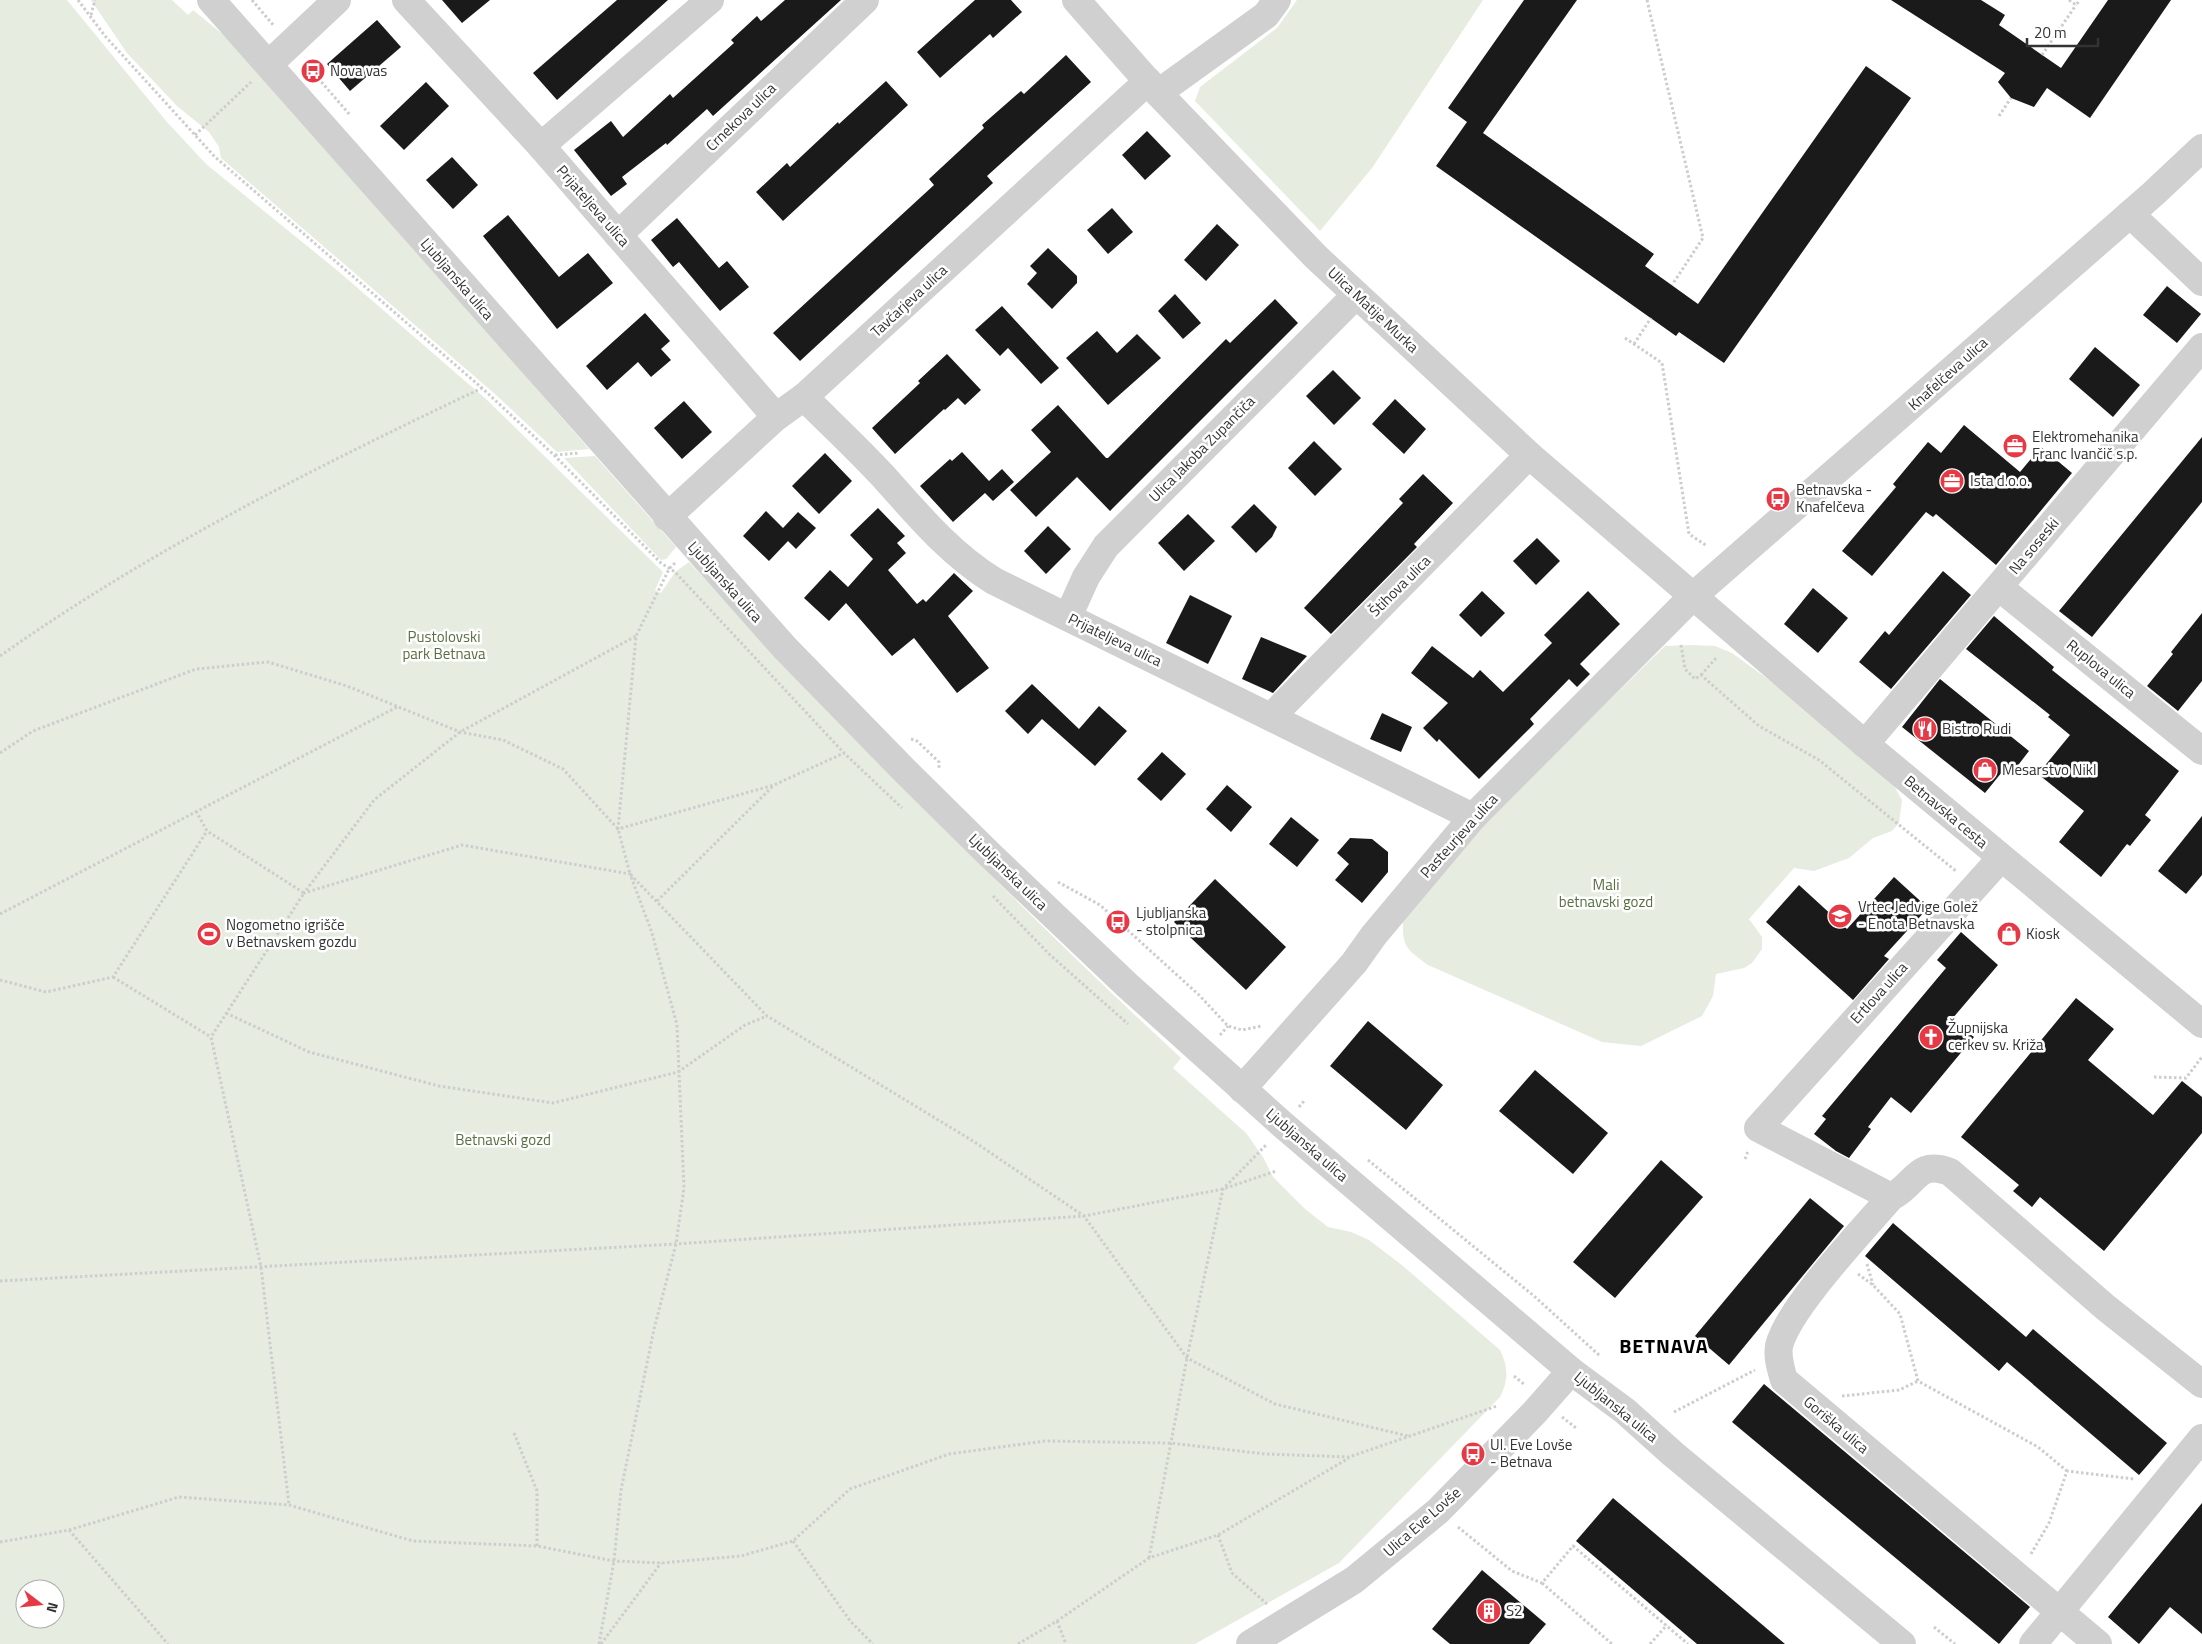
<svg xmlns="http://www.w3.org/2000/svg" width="2202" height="1644" font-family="'Titillium Web',sans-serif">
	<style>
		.green { fill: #e6ecdf; fill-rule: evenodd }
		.building { fill: #1a1a1a }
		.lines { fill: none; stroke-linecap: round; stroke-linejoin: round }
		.path { stroke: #cdcdcd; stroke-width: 3; stroke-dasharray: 2.5 2.5; stroke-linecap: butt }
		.minor { stroke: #d0d0d0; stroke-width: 28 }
		.labels { text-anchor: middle; stroke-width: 5; stroke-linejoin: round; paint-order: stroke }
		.poi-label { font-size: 15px; fill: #333; stroke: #fff; text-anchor: start }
		.street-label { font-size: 15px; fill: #333; stroke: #fff }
		.park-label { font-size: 15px; fill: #56703f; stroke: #fff }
		.district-label { font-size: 20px; font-weight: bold; letter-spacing: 1px; fill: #000; stroke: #fff }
	</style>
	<rect width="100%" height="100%" fill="#fff"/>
	<!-- green -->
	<g class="green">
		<path d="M0 0H67L167 122 206 164 338 271 487 400 663 572 655 590 661 593 675 572 689 562C848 732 1010 900 1181 1058L1173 1068 1246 1133 1263 1157 1273 1177 1305 1209 1328 1227 1351 1232 1369 1240 1403 1266 1500 1350C1508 1367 1509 1379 1500 1397L1339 1563 1195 1644H0ZM25 1589H55V1619H25Z"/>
		<polygon points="91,0 172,0 188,15 193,10 242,50 589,449 557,452 495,394 221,158 219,147 209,132 177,106 127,53"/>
		<polygon points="1297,0 1483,0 1372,168 1320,231 1195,101 1200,87 1277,28"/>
		<polygon points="595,456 676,547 666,559 661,560 564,458"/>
		<path d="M1691 645 1715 646 1732 653 1776 685 1893 784 1902 800 1899 823 1892 831 1873 838 1849 858 1814 871 1794 868 1749 919 1762 937V949L1752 963 1744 968 1716 974 1713 996 1702 1016 1641 1046 1602 1042 1428 965C1408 950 1402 948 1403 922L1482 824 1665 646Z"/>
	</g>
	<!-- building -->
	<g class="building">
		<polygon points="442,0 490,0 462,23"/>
		<polygon points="617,0 668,0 557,100 533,73"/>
		<polygon points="785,0 841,0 713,116 707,109 667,145 666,143 622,177 627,184 611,196 574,150 611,121 623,137 670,94 673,98 734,43 731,40 757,16 761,21"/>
		<polygon points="975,0 1011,0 1022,12 993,38 990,34 940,78 917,52"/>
		<polygon points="1524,0 1577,0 1483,133 1654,254 1645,266 1698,304 1866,66 1911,98 1724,363 1679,332 1676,336 1436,166 1467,122 1448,108"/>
		<polygon points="1891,0 1981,0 2005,15 1999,25 2061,68 2108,0 2171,0 2090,118 2047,88 2034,107 2011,98 1998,82 2005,73"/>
		<polygon points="377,20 401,47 350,91 327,64"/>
		<polygon points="1066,55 1091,82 987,176 993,183 800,361 773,333 934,185 929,179 984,128 982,125 1021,91 1024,94"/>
		<polygon points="886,81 908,105 783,221 756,192 787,163 790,167 838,122 839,124"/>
		<polygon points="426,82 449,106 404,150 380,126"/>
		<polygon points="1147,131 1171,156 1145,180 1122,155"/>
		<polygon points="452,157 478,185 453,209 426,180"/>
		<polygon points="1112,208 1133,232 1108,254 1087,230"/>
		<polygon points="508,215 559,277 588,253 613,283 557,329 483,236"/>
		<polygon points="677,218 719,268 727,261 749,287 720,311 679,262 673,267 651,240"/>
		<polygon points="1217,224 1239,245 1206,281 1184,260"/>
		<polygon points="1048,248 1077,276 1077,283 1052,309 1027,284 1037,273 1030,266"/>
		<polygon points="2167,286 2201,314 2177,343 2143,315"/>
		<polygon points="1175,294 1201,323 1183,339 1158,311"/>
		<polygon points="1275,299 1298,323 1110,511 1077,477 1036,517 1010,490 1051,452 1031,430 1058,405 1106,458 1108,458 1226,339 1230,343"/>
		<polygon points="1002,306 1059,368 1041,384 1008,348 1000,356 975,330"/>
		<polygon points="645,313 670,341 661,349 671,360 651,377 638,362 607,390 586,366"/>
		<polygon points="1097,331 1117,353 1137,334 1161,358 1108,405 1066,358"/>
		<polygon points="2095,347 2140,385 2113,417 2069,379"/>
		<polygon points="947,354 981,390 965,405 958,398 945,410 944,409 895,454 872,428 920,383 918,381"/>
		<polygon points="1333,370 1361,398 1334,425 1306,396"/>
		<polygon points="1395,399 1426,429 1404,454 1372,424"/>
		<polygon points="684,401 712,432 682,459 654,428"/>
		<polygon points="1964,425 2020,472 2041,447 2072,473 1996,565 1936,514 1933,517 1926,512 1872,576 1842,551 1896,487 1893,484 1928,442 1941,453"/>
		<polygon points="2202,437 2202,502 2092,637 2059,611"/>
		<polygon points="1314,441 1342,469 1315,496 1288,468"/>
		<polygon points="962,452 989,481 1002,469 1014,482 993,501 985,493 953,522 920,486 950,459 952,461"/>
		<polygon points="825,453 852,481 819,514 792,486"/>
		<polygon points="1423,474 1453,503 1414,544 1417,547 1331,634 1304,608 1403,503 1399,499"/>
		<polygon points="1254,504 1277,527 1272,537 1256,553 1231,527"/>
		<polygon points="878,508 905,536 897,543 906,553 888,570 917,604 923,599 926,602 954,573 973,591 948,616 989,668 957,693 914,638 892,656 846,603 829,621 804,598 830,570 848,587 873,559 850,535"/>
		<polygon points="766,511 783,528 798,512 816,528 796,549 788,541 769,561 743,536"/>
		<polygon points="1188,514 1215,541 1184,571 1158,543"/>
		<polygon points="1048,526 1071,549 1046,574 1024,551"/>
		<polygon points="1537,538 1560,561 1536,585 1513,561"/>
		<polygon points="1943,571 1971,595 1891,689 1859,662 1885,631 1889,635"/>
		<polygon points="1813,588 1848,618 1818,653 1784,624"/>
		<polygon points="1482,591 1505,613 1481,637 1459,615"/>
		<polygon points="1588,591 1620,624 1580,664 1590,674 1577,687 1569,679 1530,719 1534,724 1479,779 1439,739 1437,742 1423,728 1448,703 1411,673 1432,646 1473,678 1480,670 1503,692 1552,643 1544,635"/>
		<polygon points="1190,595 1232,616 1208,664 1166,643"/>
		<polygon points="2202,613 2202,681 2178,711 2147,686 2173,654 2171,652"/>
		<polygon points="1994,616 2054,667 2052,670 2179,771 2145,815 2151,820 2130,846 2127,844 2101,877 2059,842 2084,811 2038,774 2070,735 2048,717 2050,715 1966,649"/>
		<polygon points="1261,637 1307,656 1273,693 1242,679"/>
		<polygon points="1940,679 2029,751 2009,777 2002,772 1985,793 1902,727"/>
		<polygon points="1032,684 1079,729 1099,706 1127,731 1095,766 1042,719 1028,734 1005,711"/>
		<polygon points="1382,713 1412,727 1401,752 1370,739"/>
		<polygon points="1162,752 1186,774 1161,801 1137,779"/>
		<polygon points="1227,785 1252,807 1231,832 1206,809"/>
		<polygon points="2202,816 2202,875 2186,894 2158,871"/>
		<polygon points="1291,817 1319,840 1297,867 1269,844"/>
		<polygon points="1350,838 1372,839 1388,852 1388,872 1362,903 1335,880 1349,864 1337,853"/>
		<polygon points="1894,877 1928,908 1884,956 1889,959 1853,1000 1766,922 1799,885 1847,929"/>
		<polygon points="1215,879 1286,947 1246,990 1174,922"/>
		<polygon points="1961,932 1998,965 1952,1019 1974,1037 1911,1113 1891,1097 1868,1127 1871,1129 1849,1158 1836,1151 1814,1134 1826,1119 1822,1116 1946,968 1937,960"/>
		<polygon points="2076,998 2114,1029 2088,1060 2153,1115 2182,1081 2202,1097 2202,1133 2104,1251 2040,1197 2032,1207 2013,1191 2019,1185 1961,1137"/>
		<polygon points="1368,1021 1443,1085 1406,1130 1330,1066"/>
		<polygon points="1535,1070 1608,1133 1573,1174 1499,1111"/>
		<polygon points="1661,1160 1703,1197 1615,1298 1573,1262"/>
		<polygon points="1810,1198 1844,1226 1729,1365 1695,1336"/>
		<polygon points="1893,1223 2026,1337 2033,1329 2167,1443 2139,1475 2007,1362 1999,1371 1865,1256"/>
		<polygon points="1764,1384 2030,1607 1999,1644 1732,1422"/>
		<polygon points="1613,1498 1785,1644 1697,1644 1576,1541"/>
		<polygon points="2202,1503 2202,1634 2170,1607 2139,1644 2108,1617"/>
		<polygon points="1482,1570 1546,1624 1529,1644 1450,1644 1432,1629"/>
	</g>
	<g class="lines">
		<!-- path -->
		<g class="path">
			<polyline points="78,0 105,36 215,157 482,388 554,455 661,563 675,572 844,753 902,808"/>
			<polyline points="252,0 274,26"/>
			<polyline points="1647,0 1703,238 1672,285"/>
			<polyline points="2069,0 2076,5 2080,0"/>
			<polyline points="91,15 95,0"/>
			<polyline points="2042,55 2076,5"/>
			<polyline points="305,63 350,115"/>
			<polyline points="1999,116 2011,98"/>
			<polyline points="195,135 251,82"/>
			<polyline points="1625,338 1662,363 1689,534 1707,546"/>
			<polyline points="1634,344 1651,318"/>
			<polyline points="555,455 579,453"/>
			<polyline points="675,563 669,569 636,636 618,829 774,785 844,753"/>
			<polyline points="1681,645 1685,669 1695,679 1701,675 1759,726 1819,760 1956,871"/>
			<path d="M0 656C150 550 316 467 482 388"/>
			<polyline points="1701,675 1716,658"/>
			<polyline points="911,739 917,741 939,762 939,769"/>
			<polyline points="0,753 33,731 196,669 268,662 347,686 460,732 503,740 563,769 618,829 630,874 767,1016 973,1141 1084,1216 1187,1358 1275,1404 1408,1436"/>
			<polyline points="196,811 207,831 304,893 211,1037 261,1267 289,1505"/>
			<polyline points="1058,882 1100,905 1199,995 1228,1026 1242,1030 1262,1026"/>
			<polyline points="993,896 1049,954 1128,1024"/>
			<polyline points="657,901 773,786"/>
			<polyline points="0,914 397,707"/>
			<polyline points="113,977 211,1037"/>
			<polyline points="0,980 46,992 113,977 207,831"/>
			<polyline points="226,1013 309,1052 439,1086 553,1103 678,1072 745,1025 767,1016"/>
			<polyline points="1220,1035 1228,1026"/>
			<polyline points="2154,1077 2186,1078 2202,1057"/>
			<polyline points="1299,1107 1304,1101"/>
			<polyline points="1745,1159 1748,1151"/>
			<polyline points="1368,1160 1534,1296 1600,1356"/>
			<polyline points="1867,1264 1873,1285"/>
			<polyline points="1858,1274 1873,1285 1900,1314 1918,1381 2038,1447 2067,1471"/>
			<polyline points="0,1281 676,1244 1084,1216 1223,1189 1276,1171"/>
			<polyline points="1514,1376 1525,1385"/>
			<polyline points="1842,1396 1899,1390 1918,1381"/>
			<polyline points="1674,1412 1755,1370"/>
			<polyline points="1562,1417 1576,1428"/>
			<polyline points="514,1433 537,1491 537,1546"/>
			<polyline points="1458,1527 1512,1571 1542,1583 1573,1546 1688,1644"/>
			<polyline points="69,1530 168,1644"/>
			<polyline points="1218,1535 1232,1573 1267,1604"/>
			<polyline points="793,1541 851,1622 873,1644"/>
			<polyline points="0,1542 69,1530 179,1497 289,1505 413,1541 537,1546 614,1561 661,1563 741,1556 793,1541 850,1489 949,1454 1045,1441 1170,1443 1265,1454 1349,1457 1497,1406"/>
			<polyline points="2031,1554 2049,1523 2067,1471 2134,1479"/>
			<polyline points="1149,1558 1187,1358 1223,1189 1267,1144"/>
			<polyline points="1542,1583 1612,1644"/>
			<polyline points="1057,1621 1066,1644"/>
			<polyline points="1934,1627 1955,1644"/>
			<polyline points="599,1644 614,1561 621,1490 654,1329 676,1244 684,1188 677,1025 652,933 630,874 462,845 304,893 374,800 460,732 636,636"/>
			<polyline points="601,1644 661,1563"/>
			<polyline points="1018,1644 1057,1621 1149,1558 1218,1535 1349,1458"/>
			<polyline points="1650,1644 1667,1625"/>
		</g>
		<!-- minor -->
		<g class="minor">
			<polyline points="211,0 785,648 905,771 990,855 1128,986 1283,1125 1571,1371 1625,1411 1673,1454 1902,1644"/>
			<polyline points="406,0 541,146 776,417"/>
			<polyline points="1076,0 1158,93 1316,257 1529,455 1865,744 2202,1024"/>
			<polyline points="269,64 337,0"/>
			<polyline points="1158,93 1266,15 1277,0"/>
			<polyline points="541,146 710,0"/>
			<polyline points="2130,214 2202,282"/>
			<polyline points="618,235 865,0"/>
			<path d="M804 397C830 423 858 449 883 476 917 514 950 554 994 581L1473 817"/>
			<polyline points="667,517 776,417 804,397 1148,81"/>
			<polyline points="2000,588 2202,751"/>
			<polyline points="1068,617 1086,577 1106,546 1356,295"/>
			<polyline points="1271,717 1529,455"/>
			<polyline points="1865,744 2202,347"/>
			<path d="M2001 858 1758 1128 1891 1197C1916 1185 1916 1159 1950 1172L2105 1307 2202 1384"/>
			<polyline points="1242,1089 1354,963 1374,935 1473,817 1692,597 2153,194 2202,148"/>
			<path d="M1891 1197C1863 1230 1788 1308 1779 1346 1777 1358 1781 1369 1784 1380L2098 1644"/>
			<polyline points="1250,1644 1354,1580 1438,1511 1534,1413 1571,1371"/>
			<polyline points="2033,1644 2202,1438"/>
		</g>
	</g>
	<!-- icons -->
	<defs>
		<symbol id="bus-disc" viewBox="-11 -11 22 22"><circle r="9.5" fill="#e63946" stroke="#fff"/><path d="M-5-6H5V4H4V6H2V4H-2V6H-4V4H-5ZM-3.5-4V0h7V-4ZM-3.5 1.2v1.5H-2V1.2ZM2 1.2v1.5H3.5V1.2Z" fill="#fff"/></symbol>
		<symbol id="office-disc" viewBox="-11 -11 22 22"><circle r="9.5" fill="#e63946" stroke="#fff"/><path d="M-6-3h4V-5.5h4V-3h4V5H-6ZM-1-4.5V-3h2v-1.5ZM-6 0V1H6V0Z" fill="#fff"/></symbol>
		<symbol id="restaurant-disc" viewBox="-11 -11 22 22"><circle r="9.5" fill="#e63946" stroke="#fff"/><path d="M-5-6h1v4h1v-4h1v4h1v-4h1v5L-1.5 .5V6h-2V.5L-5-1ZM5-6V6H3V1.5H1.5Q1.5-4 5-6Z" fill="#fff"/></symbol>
		<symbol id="shop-disc" viewBox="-11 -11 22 22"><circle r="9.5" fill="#e63946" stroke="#fff"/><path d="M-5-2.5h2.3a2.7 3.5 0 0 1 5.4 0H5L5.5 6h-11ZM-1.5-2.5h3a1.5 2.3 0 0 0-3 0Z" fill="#fff"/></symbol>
		<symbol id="school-disc" viewBox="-11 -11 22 22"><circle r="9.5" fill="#e63946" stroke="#fff"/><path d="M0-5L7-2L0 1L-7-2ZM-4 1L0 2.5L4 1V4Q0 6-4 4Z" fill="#fff"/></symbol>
		<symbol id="stadium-disc" viewBox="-11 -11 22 22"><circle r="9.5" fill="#e63946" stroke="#fff"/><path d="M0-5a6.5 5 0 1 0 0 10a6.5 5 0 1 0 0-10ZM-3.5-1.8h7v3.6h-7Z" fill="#fff"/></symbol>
		<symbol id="church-disc" viewBox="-11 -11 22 22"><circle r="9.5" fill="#e63946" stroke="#fff"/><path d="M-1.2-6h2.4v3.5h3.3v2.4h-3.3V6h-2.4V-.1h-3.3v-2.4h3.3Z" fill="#fff"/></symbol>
		<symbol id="building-disc" viewBox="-11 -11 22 22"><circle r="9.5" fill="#e63946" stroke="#fff"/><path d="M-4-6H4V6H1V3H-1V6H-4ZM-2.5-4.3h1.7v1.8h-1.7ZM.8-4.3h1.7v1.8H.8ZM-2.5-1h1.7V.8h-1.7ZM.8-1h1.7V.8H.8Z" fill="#fff"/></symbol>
	</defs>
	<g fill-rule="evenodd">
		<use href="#bus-disc" x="299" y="57" width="28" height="28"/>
		<use href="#office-disc" x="2001" y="432" width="28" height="28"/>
		<use href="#office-disc" x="1938" y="467" width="28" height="28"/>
		<use href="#bus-disc" x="1764" y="485" width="28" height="28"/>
		<use href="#restaurant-disc" x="1911" y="715" width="28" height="28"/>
		<use href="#shop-disc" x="1971" y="756" width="28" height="28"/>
		<use href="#school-disc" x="1826" y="902" width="28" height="28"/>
		<use href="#bus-disc" x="1104" y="908" width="28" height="28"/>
		<use href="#stadium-disc" x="195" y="920" width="28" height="28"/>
		<use href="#shop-disc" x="1995" y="920" width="28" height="28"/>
		<use href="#church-disc" x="1917" y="1023" width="28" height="28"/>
		<use href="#bus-disc" x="1459" y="1440" width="28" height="28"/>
		<use href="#building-disc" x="1475" y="1597" width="28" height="28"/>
	</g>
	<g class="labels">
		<!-- poi labels -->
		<g class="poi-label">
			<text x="330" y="76">Nova vas</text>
			<text x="2032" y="442">Elektromehanika<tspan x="2032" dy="17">Franc Ivančič s.p.</tspan></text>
			<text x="1970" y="486">Ista d.o.o.</text>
			<text x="1796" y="495">Betnavska -<tspan x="1796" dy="17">Knafelčeva</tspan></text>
			<text x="1942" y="734">Bistro Rudi</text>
			<text x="2002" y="775">Mesarstvo Nikl</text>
			<text x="1858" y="912">Vrtec Jedvige Golež<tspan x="1858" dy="17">- Enota Betnavska</tspan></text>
			<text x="1136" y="918">Ljubljanska<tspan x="1136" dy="17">- stolpnica</tspan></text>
			<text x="226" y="930">Nogometno igrišče<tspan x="226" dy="17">v Betnavskem gozdu</tspan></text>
			<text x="2026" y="939">Kiosk</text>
			<text x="1948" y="1033">Župnijska<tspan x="1948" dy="17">cerkev sv. Križa</tspan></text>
			<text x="1490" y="1450">Ul. Eve Lovše<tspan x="1490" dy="17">- Betnava</tspan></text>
			<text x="1506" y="1616">S2</text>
		</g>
		<!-- street labels -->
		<g class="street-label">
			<text transform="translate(741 117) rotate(-44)" y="5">Crnekova ulica</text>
			<text transform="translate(593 206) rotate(49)" y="5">Prijateljeva ulica</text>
			<text transform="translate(457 279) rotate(49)" y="5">Ljubljanska ulica</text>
			<text transform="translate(909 301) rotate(-43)" y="5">Tavčarjeva ulica</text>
			<text transform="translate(1373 310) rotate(43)" y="5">Ulica Matije Murka</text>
			<text transform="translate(1948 374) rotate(-42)" y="5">Knafelčeva ulica</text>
			<text transform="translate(1202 449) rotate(-45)" y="5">Ulica Jakoba Zupančiča</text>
			<text transform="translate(2034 546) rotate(-50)" y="5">Na soseski</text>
			<text transform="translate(725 582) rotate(48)" y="5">Ljubljanska ulica</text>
			<text transform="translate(1400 586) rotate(-45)" y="5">Štihova ulica</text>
			<text transform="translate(1115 640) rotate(26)" y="5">Prijateljeva ulica</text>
			<text transform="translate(2101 669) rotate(39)" y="5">Ruplova ulica</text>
			<text transform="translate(1946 812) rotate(40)" y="5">Betnavska cesta</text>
			<text transform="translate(1459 836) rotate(-48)" y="5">Pasteurjeva ulica</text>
			<text transform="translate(1008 872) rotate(44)" y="5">Ljubljanska ulica</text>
			<text transform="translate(1879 993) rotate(-48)" y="5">Ertlova ulica</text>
			<text transform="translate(1307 1145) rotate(41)" y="5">Ljubljanska ulica</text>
			<text transform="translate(1616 1407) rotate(39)" y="5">Ljubljanska ulica</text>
			<text transform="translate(1836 1425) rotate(40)" y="5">Goriška ulica</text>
			<text transform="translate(1422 1522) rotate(-41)" y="5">Ulica Eve Lovše</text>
		</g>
		<!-- park labels -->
		<g class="park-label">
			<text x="444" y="642">Pustolovski<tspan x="444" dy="17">park Betnava</tspan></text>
			<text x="1606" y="890">Mali<tspan x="1606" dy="17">betnavski gozd</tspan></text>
			<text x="503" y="1145">Betnavski gozd</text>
		</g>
		<!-- district labels -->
		<g class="district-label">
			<text x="1664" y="1353">BETNAVA</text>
		</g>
	</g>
	<!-- north arrow -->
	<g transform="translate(40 1604) rotate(106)"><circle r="24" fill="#ffffff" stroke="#adadad"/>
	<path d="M0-4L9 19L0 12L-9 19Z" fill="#e63946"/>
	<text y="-8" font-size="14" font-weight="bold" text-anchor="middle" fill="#333333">N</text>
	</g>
	<!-- scale -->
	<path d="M2027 38v8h71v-8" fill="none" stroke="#333333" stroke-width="2.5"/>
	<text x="2034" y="38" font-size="15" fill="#333333" stroke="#ffffff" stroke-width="4" paint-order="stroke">20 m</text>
</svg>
